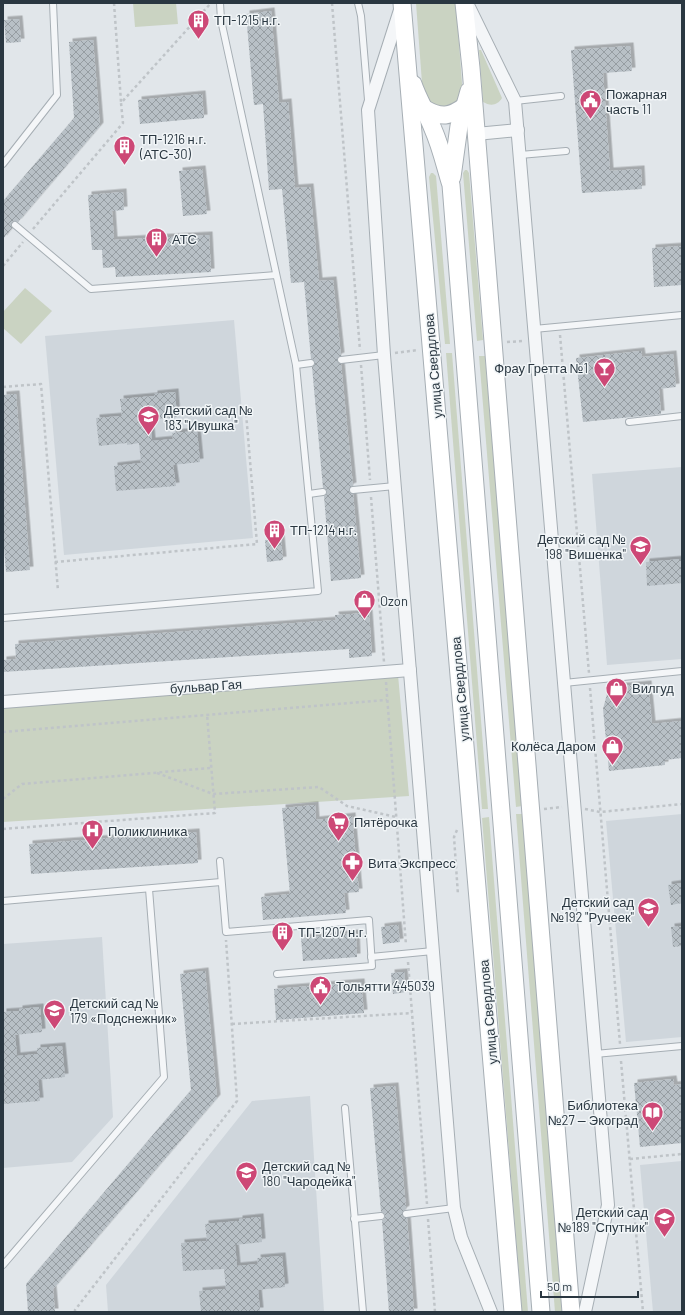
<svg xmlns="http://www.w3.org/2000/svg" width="685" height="1315" font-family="Barlow,sans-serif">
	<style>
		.built { fill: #cfd6dc }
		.green { fill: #cad3c2 }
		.building { fill: url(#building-cross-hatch); filter: url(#shadow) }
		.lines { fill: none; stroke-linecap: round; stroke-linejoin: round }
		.service-casing { stroke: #a6aeb4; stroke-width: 8 }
		.minor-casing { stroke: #a6aeb4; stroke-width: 14 }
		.secondary-casing { stroke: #a6aeb4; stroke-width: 19 }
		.path { stroke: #bfc4c8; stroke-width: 2.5; stroke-dasharray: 3 3; stroke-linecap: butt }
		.service { stroke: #f4f6f8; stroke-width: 6 }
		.minor { stroke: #f4f6f8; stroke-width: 12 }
		.secondary { stroke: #fff; stroke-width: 17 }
		.labels { text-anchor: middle; stroke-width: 3; stroke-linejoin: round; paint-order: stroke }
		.poi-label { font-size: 13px; fill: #2a3741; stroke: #f1f5f7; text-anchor: start }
		.street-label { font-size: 13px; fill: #2a3741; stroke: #f1f5f7 }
	</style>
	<defs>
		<pattern id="building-cross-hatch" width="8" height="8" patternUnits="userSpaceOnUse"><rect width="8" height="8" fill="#b8c0c6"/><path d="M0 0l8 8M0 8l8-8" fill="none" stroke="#969da2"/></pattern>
		<filter id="shadow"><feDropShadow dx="3.5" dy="-3.5" stdDeviation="0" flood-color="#0004"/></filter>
	</defs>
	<rect width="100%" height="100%" fill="#e1e6ea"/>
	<!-- built -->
	<g class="built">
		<polygon points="234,320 253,538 64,555 45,336"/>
		<polygon points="682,467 682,659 607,665 592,474"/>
		<polygon points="682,814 682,1037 626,1042 606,821"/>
		<polygon points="102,937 113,1117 72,1162 3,1168 3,944"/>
		<polygon points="310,1096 324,1312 108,1312 106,1285 252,1101"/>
		<polygon points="682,1161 682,1312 653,1312 640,1165"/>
	</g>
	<!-- green -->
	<g class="green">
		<polygon points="133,3 176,3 178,24 135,27"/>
		<polygon points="416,3 456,3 463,97 459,104 438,111 423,96"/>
		<path d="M479 50H481L502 98C497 106 490 106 483 102Z"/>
		<polygon points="465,170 467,170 469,173 483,340 477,341 463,173"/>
		<polygon points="431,173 433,173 436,176 450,344 445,344 429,177"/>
		<polygon points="25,288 52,311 21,344 3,328 3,312"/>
		<polygon points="446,353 452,353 488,809 482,809"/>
		<polygon points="479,356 485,356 522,806 516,807"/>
		<polygon points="398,675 409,796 3,822 3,708"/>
		<polygon points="516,814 523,814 562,1312 555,1312"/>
		<polygon points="489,817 528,1312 522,1312 482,818"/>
	</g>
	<!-- building -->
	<g class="building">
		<polygon points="271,11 279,103 288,102 295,188 310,187 319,281 333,280 341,356 338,357 337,360 338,363 341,364 353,486 350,487 349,490 350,493 353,494 361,578 331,581 324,496 326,495 327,492 326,489 323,488 312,367 314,366 315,363 314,360 311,359 304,282 291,283 282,189 269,190 263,104 254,105 246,14"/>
		<polygon points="19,19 21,42 6,43 4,20"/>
		<polygon points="93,40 100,126 18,222 15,221 12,222 11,225 12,228 3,239 3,201 74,118 69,42"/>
		<polygon points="630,46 632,71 603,73 610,171 641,169 642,189 582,193 571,50"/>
		<polygon points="202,94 204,118 140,124 138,100"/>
		<polygon points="202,169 207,214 183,216 179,171"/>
		<polygon points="123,192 124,210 112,211 114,240 209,235 211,272 116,277 115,267 103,268 102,250 92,250 88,195"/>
		<polygon points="682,246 682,285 654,287 652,248"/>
		<polygon points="641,351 642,357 673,354 676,387 659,389 661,414 583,422 576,358"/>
		<polygon points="175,392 177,417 150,420 152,441 173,439 172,433 197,431 200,462 173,465 176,486 116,491 114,466 141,463 139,443 127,445 127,443 99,446 96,418 122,416 120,399 154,396 154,394"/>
		<polygon points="16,394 30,570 6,572 3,535 3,395"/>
		<polygon points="281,538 283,560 267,562 265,540"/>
		<polygon points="682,559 682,583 647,586 646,562"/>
		<polygon points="369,613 372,656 349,658 349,649 3,672 3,660 16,659 15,644 336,620 335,615"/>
		<polygon points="648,684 652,724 682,721 682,758 665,760 665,765 609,771 603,709 607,694 612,687"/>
		<polygon points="315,805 316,820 352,816 359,892 344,893 346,913 263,920 261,897 290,894 282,808"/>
		<polygon points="196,832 198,863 31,874 29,844"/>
		<polygon points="682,883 682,903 671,905 668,885"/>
		<polygon points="398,925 400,942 383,944 381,927"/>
		<polygon points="682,926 682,946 673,947 671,927"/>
		<polygon points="356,933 357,957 303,961 301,938"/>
		<polygon points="205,971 217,1098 53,1289 55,1312 28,1312 26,1284 191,1090 180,974"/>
		<polygon points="404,972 406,992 393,994 391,973"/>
		<polygon points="361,982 364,1013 276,1020 274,989"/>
		<polygon points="40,1007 42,1032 15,1035 17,1056 37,1054 37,1048 62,1046 65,1077 38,1080 40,1101 3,1104 3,1012 19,1011 19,1009"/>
		<polygon points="673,1079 674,1085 682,1084 682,1143 640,1147 634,1083"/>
		<polygon points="395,1086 406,1209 403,1211 402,1214 403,1217 407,1218 414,1312 389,1312 382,1220 384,1219 385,1216 384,1213 381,1212 370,1088"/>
		<polygon points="260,1217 262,1242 235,1245 237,1266 258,1264 257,1258 282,1256 285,1287 258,1290 260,1311 201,1312 199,1291 226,1289 224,1269 183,1271 181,1243 207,1241 205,1224 239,1221 239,1219"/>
	</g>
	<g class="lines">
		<defs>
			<g id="service">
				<polyline points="358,3 361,16 368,100"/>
				<polyline points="515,101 561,96"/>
				<polyline points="520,155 566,151"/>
				<polyline points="3,164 57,95 53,3"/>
				<polyline points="15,225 91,289 276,275"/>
				<polyline points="534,329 682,315"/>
				<polyline points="341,360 384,355"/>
				<polyline points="296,365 311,363"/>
				<polyline points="629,422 682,416"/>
				<polyline points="353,490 395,486"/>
				<polyline points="309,494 323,492"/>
				<polyline points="3,618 318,591 296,365 221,20 220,3"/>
				<polyline points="564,683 682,671"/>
				<polyline points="220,861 226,932 369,920 372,966 277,974"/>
				<polyline points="3,901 221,882"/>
				<polyline points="371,957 433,951"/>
				<polyline points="595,1054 682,1046"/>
				<polyline points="345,1108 363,1312"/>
				<polyline points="406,1214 454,1208"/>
				<polyline points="354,1219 381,1216"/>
				<polyline points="3,1265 164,1077 149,889"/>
			</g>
			<g id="minor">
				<polyline points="467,3 515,101 608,1205 585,1312"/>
				<polyline points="400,10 368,110 384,355 454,1208 461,1237 491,1312"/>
				<polyline points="476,134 518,130"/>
				<polyline points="3,702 410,670"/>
			</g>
			<g id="secondary">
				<polyline points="402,3 513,1312"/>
				<polyline points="464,3 471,68 571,1312"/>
				<path d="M413 84C418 99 427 113 433 129 441 147 445 166 451 185L541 1312"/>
				<path d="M425 109C441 118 450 117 465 106"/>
				<polyline points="452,177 459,126 469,91"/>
			</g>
		</defs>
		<!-- service casing -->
		<use href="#service" class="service-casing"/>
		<!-- minor casing -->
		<use href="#minor" class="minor-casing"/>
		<!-- secondary casing -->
		<use href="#secondary" class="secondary-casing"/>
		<!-- path -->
		<g class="path">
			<polyline points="114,3 121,102"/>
			<polyline points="332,3 360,350"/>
			<polyline points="33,229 123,123 121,103 211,3"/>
			<polyline points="3,266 23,242"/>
			<polyline points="560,335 589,673"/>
			<polyline points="507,342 524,341"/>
			<polyline points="395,353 418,350"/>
			<polyline points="361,365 370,480"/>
			<polyline points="3,387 41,384 58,591"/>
			<polyline points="371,497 384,662"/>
			<polyline points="55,562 257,544 246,413"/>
			<polyline points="386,682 406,945"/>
			<polyline points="590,688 620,1044"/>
			<polyline points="3,732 387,700"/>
			<polyline points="157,773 213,794 319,787 347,806 396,817"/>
			<polyline points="3,799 22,784 211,768"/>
			<polyline points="544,809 562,807"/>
			<polyline points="585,809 600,812 682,804"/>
			<polyline points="3,829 215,813 207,714"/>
			<polyline points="457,830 454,837 458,895"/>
			<polyline points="408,962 427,1204"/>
			<polyline points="232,1024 412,1013"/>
			<polyline points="621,1061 643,1312"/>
			<polyline points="630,1159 682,1154"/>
			<polyline points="428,1219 435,1312"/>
			<polyline points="75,1312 75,1310 237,1101 226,940"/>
		</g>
		<!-- service -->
		<use href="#service" class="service"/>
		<!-- minor -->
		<use href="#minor" class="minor"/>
		<!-- secondary -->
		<use href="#secondary" class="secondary"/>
	</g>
	<!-- icons -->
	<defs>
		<symbol id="building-pin" viewBox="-11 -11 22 30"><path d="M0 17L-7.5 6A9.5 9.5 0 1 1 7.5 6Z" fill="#cd4876" stroke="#f1f5f7"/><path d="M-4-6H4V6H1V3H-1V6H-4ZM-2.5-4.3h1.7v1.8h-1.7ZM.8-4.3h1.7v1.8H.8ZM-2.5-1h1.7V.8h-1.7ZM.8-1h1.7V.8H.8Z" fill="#fff"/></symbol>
		<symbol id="civic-pin" viewBox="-11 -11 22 30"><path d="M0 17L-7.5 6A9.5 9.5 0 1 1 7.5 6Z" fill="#cd4876" stroke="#f1f5f7"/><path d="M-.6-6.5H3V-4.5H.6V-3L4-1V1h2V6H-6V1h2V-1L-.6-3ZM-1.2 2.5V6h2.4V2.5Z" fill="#fff"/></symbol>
		<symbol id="bar-pin" viewBox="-11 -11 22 30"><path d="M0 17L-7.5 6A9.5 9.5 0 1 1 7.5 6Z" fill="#cd4876" stroke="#f1f5f7"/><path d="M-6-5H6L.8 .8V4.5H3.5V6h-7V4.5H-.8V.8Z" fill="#fff"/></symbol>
		<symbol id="school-pin" viewBox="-11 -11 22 30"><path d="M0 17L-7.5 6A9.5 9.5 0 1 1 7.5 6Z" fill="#cd4876" stroke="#f1f5f7"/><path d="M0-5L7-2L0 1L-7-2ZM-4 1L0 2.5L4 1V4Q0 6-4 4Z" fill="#fff"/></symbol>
		<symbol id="shop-pin" viewBox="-11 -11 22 30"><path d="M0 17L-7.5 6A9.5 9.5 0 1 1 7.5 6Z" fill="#cd4876" stroke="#f1f5f7"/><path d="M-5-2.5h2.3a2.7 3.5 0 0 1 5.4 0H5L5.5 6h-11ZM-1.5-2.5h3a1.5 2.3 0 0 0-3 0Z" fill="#fff"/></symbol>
		<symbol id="supermarket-pin" viewBox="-11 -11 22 30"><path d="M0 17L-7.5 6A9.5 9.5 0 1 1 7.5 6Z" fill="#cd4876" stroke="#f1f5f7"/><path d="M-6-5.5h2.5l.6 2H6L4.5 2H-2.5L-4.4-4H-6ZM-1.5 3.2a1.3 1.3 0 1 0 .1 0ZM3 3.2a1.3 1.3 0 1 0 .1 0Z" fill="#fff"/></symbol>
		<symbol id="hospital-pin" viewBox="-11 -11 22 30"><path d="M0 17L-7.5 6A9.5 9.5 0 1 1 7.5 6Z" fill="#cd4876" stroke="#f1f5f7"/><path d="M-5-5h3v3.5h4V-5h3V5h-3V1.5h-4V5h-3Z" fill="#fff"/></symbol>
		<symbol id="pharmacy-pin" viewBox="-11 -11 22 30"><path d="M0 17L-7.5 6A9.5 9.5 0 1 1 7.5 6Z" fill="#cd4876" stroke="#f1f5f7"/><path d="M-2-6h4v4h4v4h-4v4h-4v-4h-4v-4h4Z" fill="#fff"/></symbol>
		<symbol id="library-pin" viewBox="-11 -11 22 30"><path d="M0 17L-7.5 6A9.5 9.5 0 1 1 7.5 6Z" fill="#cd4876" stroke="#f1f5f7"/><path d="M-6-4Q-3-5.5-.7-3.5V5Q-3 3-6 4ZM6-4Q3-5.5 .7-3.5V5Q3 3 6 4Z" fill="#fff"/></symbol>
	</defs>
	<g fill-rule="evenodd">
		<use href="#building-pin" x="186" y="8" width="25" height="34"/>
		<use href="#civic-pin" x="578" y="88" width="25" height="34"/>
		<use href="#building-pin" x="112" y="134" width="25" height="34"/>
		<use href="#building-pin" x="144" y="226" width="25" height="34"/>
		<use href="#bar-pin" x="592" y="356" width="25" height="34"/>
		<use href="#school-pin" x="136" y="404" width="25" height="34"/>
		<use href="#building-pin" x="262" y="518" width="25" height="34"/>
		<use href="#school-pin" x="628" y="534" width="25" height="34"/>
		<use href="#shop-pin" x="352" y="588" width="25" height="34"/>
		<use href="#shop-pin" x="604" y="676" width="25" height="34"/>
		<use href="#shop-pin" x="600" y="734" width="25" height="34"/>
		<use href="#supermarket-pin" x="326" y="810" width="25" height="34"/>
		<use href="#hospital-pin" x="80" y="818" width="25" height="34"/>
		<use href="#pharmacy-pin" x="340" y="850" width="25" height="34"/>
		<use href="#school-pin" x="636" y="896" width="25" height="34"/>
		<use href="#building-pin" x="270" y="920" width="25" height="34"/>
		<use href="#civic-pin" x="308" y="974" width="25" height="34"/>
		<use href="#school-pin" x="42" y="998" width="25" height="34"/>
		<use href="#library-pin" x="640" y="1100" width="25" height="34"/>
		<use href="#school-pin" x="234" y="1160" width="25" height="34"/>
		<use href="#school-pin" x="652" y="1206" width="25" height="34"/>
	</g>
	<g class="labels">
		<!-- poi labels -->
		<g class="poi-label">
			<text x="214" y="25">ТП-1215 н.г.</text>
			<text x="606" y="99">Пожарная<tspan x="606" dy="15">часть 11</tspan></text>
			<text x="140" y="144">ТП-1216 н.г.<tspan x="140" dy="15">(АТС-30)</tspan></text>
			<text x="172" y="244">АТС</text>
			<text x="588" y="373" text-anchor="end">Фрау Гретта №1</text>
			<text x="164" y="415">Детский сад №<tspan x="164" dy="15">183 "Ивушка"</tspan></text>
			<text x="290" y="535">ТП-1214 н.г.</text>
			<text x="626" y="544" text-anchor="end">Детский сад №<tspan x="626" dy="15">198 "Вишенка"</tspan></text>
			<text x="380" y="606">Ozon</text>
			<text x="632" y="693">Вилгуд</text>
			<text x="596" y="751" text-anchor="end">Колёса Даром</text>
			<text x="354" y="827">Пятёрочка</text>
			<text x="108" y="836">Поликлиника</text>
			<text x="368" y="868">Вита Экспресс</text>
			<text x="634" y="907" text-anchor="end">Детский сад<tspan x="634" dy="15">№192 "Ручеек"</tspan></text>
			<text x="298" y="937">ТП-1207 н.г.</text>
			<text x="336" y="991">Тольятти 445039</text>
			<text x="70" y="1008">Детский сад №<tspan x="70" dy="15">179 «Подснежник»</tspan></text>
			<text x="638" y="1110" text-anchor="end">Библиотека<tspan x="638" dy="15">№27 — Экоград</tspan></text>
			<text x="262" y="1171">Детский сад №<tspan x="262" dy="15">180 "Чародейка"</tspan></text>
			<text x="648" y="1217" text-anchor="end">Детский сад<tspan x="648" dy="15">№189 "Спутник"</tspan></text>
		</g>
		<!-- street labels -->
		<g class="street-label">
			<text transform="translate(433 366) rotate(-95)" y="5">улица Свердлова</text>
			<text transform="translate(206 686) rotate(-4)" y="5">бульвар Гая</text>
			<text transform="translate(460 689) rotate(-95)" y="5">улица Свердлова</text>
			<text transform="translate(488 1012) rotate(-95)" y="5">улица Свердлова</text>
		</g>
	</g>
	<!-- border -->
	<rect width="685" height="1315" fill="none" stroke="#2a3741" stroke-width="8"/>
	<!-- scale -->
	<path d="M541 1291v6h97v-6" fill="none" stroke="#2a3741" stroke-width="2"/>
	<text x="547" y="1291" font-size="12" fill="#2a3741" stroke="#f1f5f7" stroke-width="3" paint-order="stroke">50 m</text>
</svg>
